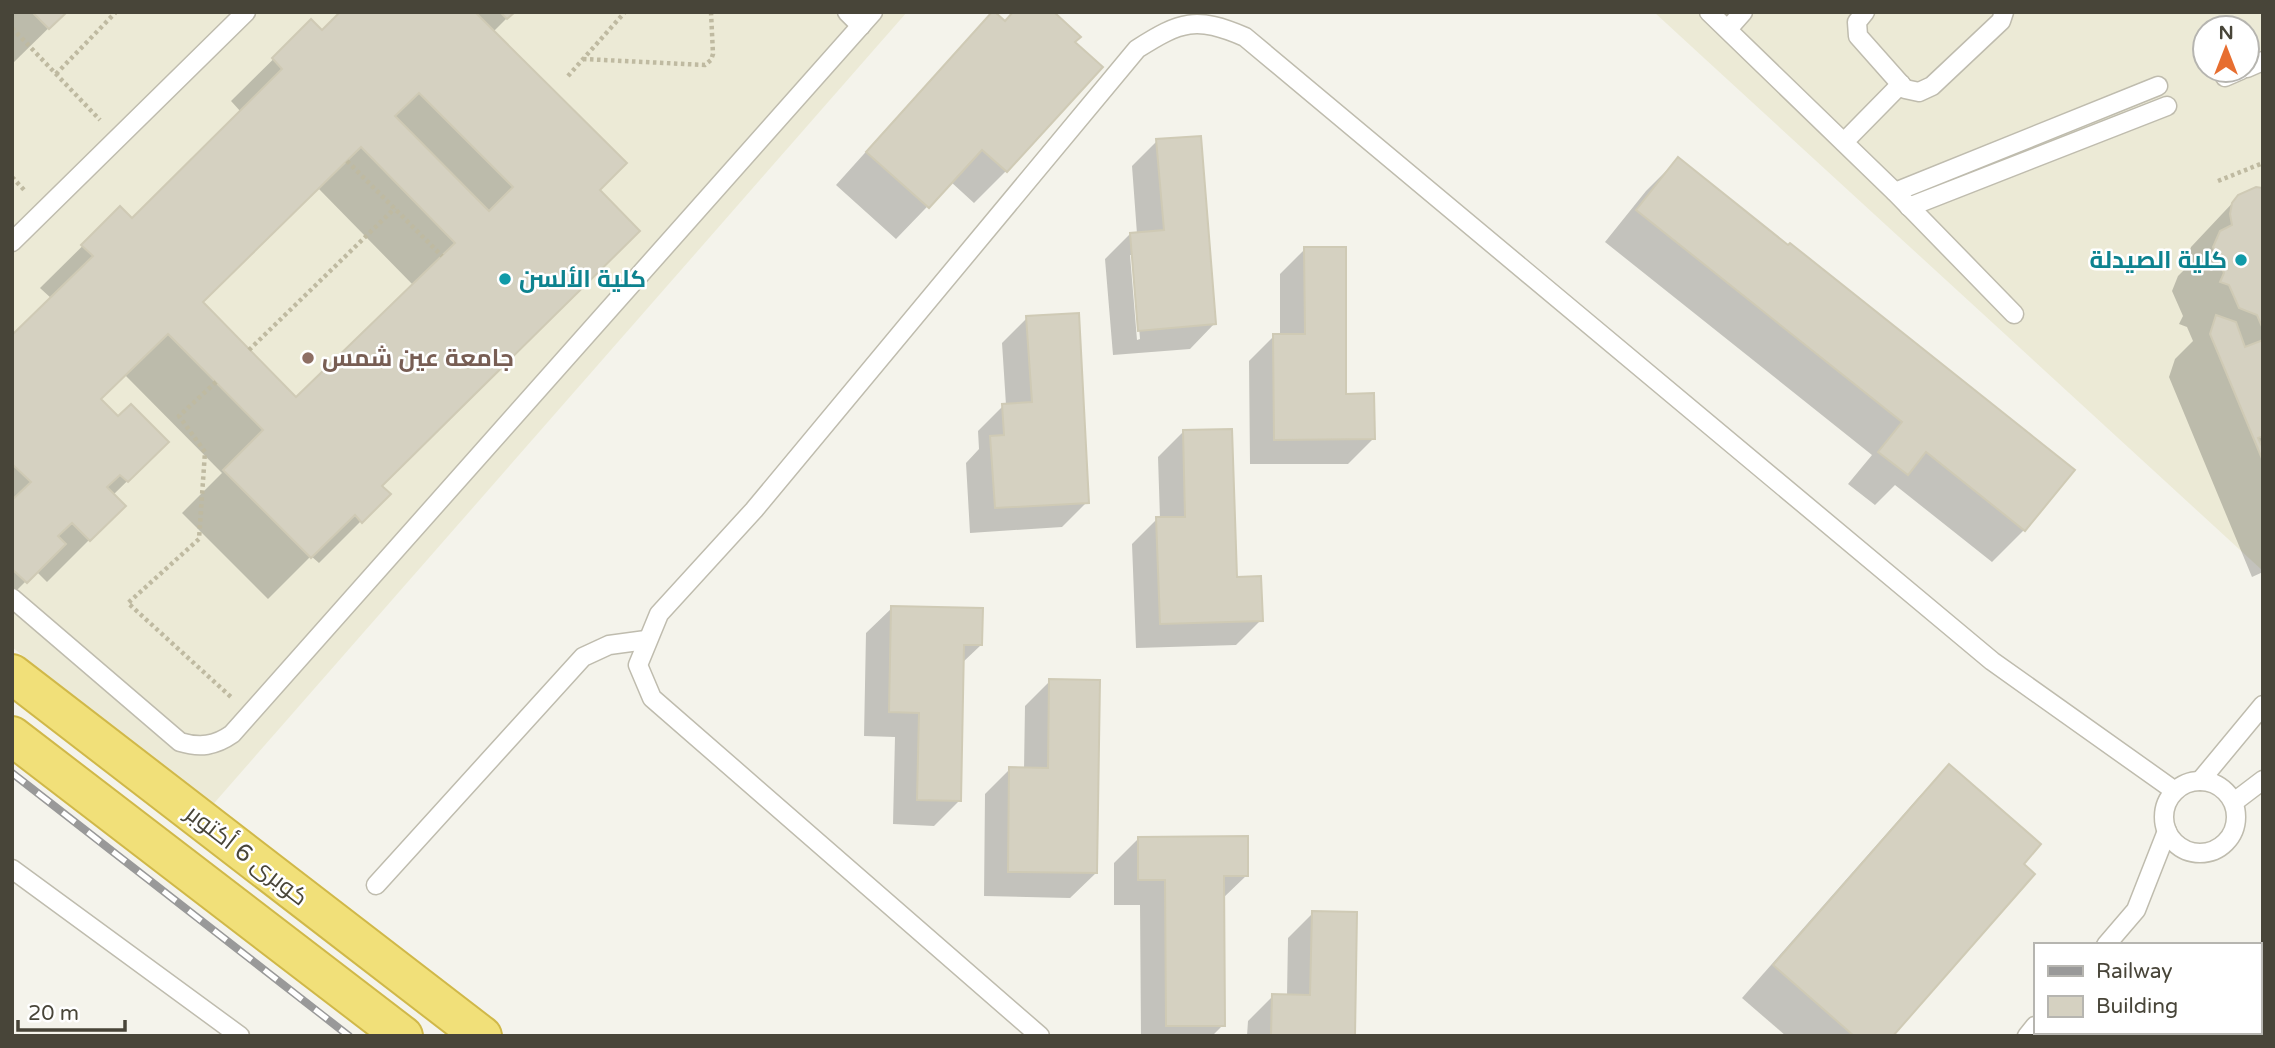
<svg xmlns="http://www.w3.org/2000/svg" width="2275" height="1048" font-family="'Varela Round',Cairo,sans-serif">
	<style>
		.education { fill: #ecead6; fill-rule: evenodd }
		.shadow { fill: #0003; fill-rule: evenodd }
		.building { fill: #d5d1c1; stroke: #cfcab5; stroke-width: 2; fill-rule: evenodd }
		.lines { fill: none; stroke-linecap: round; stroke-linejoin: round }
		.lane-casing { stroke: #bfbcae; stroke-width: 21 }
		.highway-casing { stroke: #d0b849; stroke-width: 42 }
		.path { stroke: #bfbaa1; stroke-width: 4.5; stroke-dasharray: 3.5 3.5; stroke-linecap: butt }
		.lane { stroke: #fff; stroke-width: 18 }
		.highway { stroke: #f1e079; stroke-width: 38 }
		.rail-casing { stroke: #999; stroke-width: 8 }
		.rail { stroke: #fff; stroke-width: 5; stroke-dasharray: 16; stroke-linecap: butt }
		.culture-dot { fill: #0f9aa8; stroke: #fff; stroke-width: 2.5 }
		.education-dot { fill: #8d6e63; stroke: #fff; stroke-width: 2.5 }
		.labels { text-anchor: middle; stroke-width: 5; stroke-linejoin: round; paint-order: stroke }
		.culture-label { font-size: 24px; font-weight: bold; fill: #0d838f; stroke: #fff; text-anchor: end }
		.education-label { font-size: 24px; font-weight: bold; fill: #785e54; stroke: #fff; text-anchor: start }
		.street-label { font-size: 24px; fill: #484539; stroke: #fff }
	</style>
	<rect width="100%" height="100%" fill="#f4f3eb"/>
	<!-- education -->
	<g class="education">
		<polygon points="12,12 907,12 209,809 12,647"/>
		<path d="M1654 12H2263V571L1704 58ZM2205 28H2247V70H2205Z"/>
	</g>
	<!-- shadow -->
	<g class="shadow">
		<polygon points="12,12 65,12 12,64"/>
		<path d="M342 12H513L493 32 598 189 380 486 388 494 319 563 311 556 268 599 182 513 222 473 124 374 99 399 118 419 167 442 113 495 123 506 47 582 36 571 12 595V338L52 299 40 288 120 209 132 220 241 112 231 101 311 22 322 33ZM318 188 414 286 296 400 201 302Z"/>
		<polygon points="1014,12 1073,43 1006,171 974,203 951,182 896,239 836,185 962,45 994,13 1004,22"/>
		<path d="M1157 141 1215 323 1190 349 1113 355 1105 259 1130 234H1137L1132 166ZM1130 255H1133L1140 339 1137 340Z"/>
		<polygon points="1678,159 2072,470 2024,530 1992,562 1895,485 1875,505 1848,484 1872,455 1605,242 1646,191"/>
		<polygon points="2263,190 2263,572 2252,577 2169,377 2175,359 2193,341 2187,327 2179,324 2183,316 2172,291 2178,276 2190,264 2188,257 2191,247 2239,196"/>
		<polygon points="1305,249 1345,396 1373,439 1348,464 1250,464 1249,361 1274,336 1280,336 1280,274"/>
		<polygon points="1027,318 1087,502 1062,527 970,533 966,463 979,449 978,431 1003,406 1006,405 1002,343"/>
		<polygon points="1183,432 1235,579 1261,620 1236,645 1136,648 1132,544 1157,519 1160,519 1158,457"/>
		<polygon points="892,608 981,645 962,663 959,801 934,826 893,824 895,737 864,736 866,633"/>
		<polygon points="1050,681 1096,873 1070,898 984,896 985,794 1010,769 1024,769 1025,706"/>
		<polygon points="1949,766 1891,1036 1786,1036 1742,998 1918,798"/>
		<polygon points="1139,838 1247,875 1222,899 1223,1025 1212,1036 1141,1036 1140,905 1114,905 1114,863"/>
		<polygon points="1313,913 1353,1036 1247,1036 1248,1021 1273,996 1287,996 1288,938"/>
	</g>
	<!-- building -->
	<g class="building">
		<polygon points="32,12 67,12 49,29"/>
		<path d="M340 12H479L477 14 627 163 600 190 640 231 382 486 391 494 362 523 355 515 311 558 223 470 263 430 168 334 101 399 118 416 131 404 169 442 128 482 120 475 107 487 126 506 90 541 72 523 58 536 66 544 27 583 12 569V500L31 482 12 464V335L93 256 81 245 120 206 132 218 282 69 272 58 311 19 322 30ZM419 93 513 187 489 211 395 116ZM361 147 455 243 296 397 203 302Z"/>
		<polygon points="500,12 515,12 507,19"/>
		<polygon points="992,12 995,12 1005,21 1013,12 1054,12 1081,37 1075,42 1103,67 1007,172 982,150 929,208 866,152"/>
		<polygon points="1201,136 1216,324 1138,331 1130,233 1164,230 1156,139"/>
		<polygon points="1678,157 1788,245 1790,243 2075,470 2025,531 1926,452 1908,475 1878,452 1902,422 1636,210"/>
		<polygon points="2256,187 2263,188 2263,329 2257,315 2239,308 2229,285 2220,282 2224,273 2213,247 2220,231 2232,225 2230,214 2232,203 2238,195"/>
		<polygon points="1304,247 1346,247 1346,394 1374,393 1375,439 1274,440 1273,334 1305,334"/>
		<polygon points="1079,313 1089,503 995,508 990,436 1004,435 1002,404 1032,402 1026,316"/>
		<polygon points="2216,315 2236,322 2245,347 2263,340 2263,436 2258,438 2263,448 2263,461 2210,334"/>
		<polygon points="1232,429 1237,577 1261,576 1263,621 1160,624 1156,517 1185,517 1183,430"/>
		<polygon points="891,606 983,608 982,645 964,645 961,801 917,800 919,713 889,712"/>
		<polygon points="1049,679 1100,680 1097,873 1008,872 1009,767 1048,768"/>
		<polygon points="1949,764 2041,844 2024,864 2035,874 1893,1036 1854,1036 1773,965"/>
		<polygon points="1248,836 1248,876 1224,876 1225,1026 1166,1026 1165,880 1138,880 1138,837"/>
		<polygon points="1312,911 1357,912 1355,1036 1271,1036 1272,994 1310,995"/>
	</g>
	<g class="lines">
		<defs>
			<g id="lane">
				<polyline points="847,12 861,26"/>
				<polyline points="1709,12 1895,192 2014,314"/>
				<polyline points="1865,12 1857,22 1858,36 1905,89 1919,92 1932,86 2001,21 2004,12"/>
				<polyline points="1728,29 1743,12"/>
				<polyline points="2247,68 2263,61"/>
				<polyline points="2225,77 2241,70"/>
				<polyline points="1844,142 1901,84"/>
				<polyline points="1895,192 2158,86"/>
				<polyline points="1909,207 2167,106"/>
				<polyline points="12,242 246,12"/>
				<path d="M12 598 180 742C200 748 215 746 232 734L873 12"/>
				<polyline points="2200,781 2263,705"/>
				<circle cx="2200" cy="817" r="36"/>
				<polyline points="2234,802 2263,780"/>
				<polyline points="12,869 240,1036"/>
				<polyline points="376,885 583,657 609,645 646,640"/>
				<polyline points="2106,945 2136,910 2167,831"/>
				<path d="M1040 1036 652 698 638 665 659 614 754 510 1137 49C1181 21 1196 16 1245 37L1992 661 2175 791"/>
				<polyline points="2027,1036 2035,1026"/>
			</g>
			<g id="highway">
				<polyline points="12,674 482,1036"/>
				<polyline points="12,736 403,1036"/>
			</g>
		</defs>
		<!-- lane casing -->
		<use href="#lane" class="lane-casing"/>
		<!-- highway casing -->
		<use href="#highway" class="highway-casing"/>
		<!-- path -->
		<g class="path">
			<polyline points="12,28 100,120"/>
			<polyline points="583,59 705,65 711,60 713,54 711,12"/>
			<polyline points="56,74 116,12"/>
			<polyline points="568,76 625,12"/>
			<polyline points="347,161 442,256"/>
			<polyline points="12,177 26,192"/>
			<polyline points="2218,181 2263,163"/>
			<polyline points="249,350 395,208"/>
			<polyline points="216,382 179,416 205,452 199,539 128,603 231,697"/>
		</g>
		<!-- lane -->
		<use href="#lane" class="lane"/>
		<!-- highway -->
		<use href="#highway" class="highway"/>
		<defs>
			<polyline id="rail" points="12,773 349,1036"/>
		</defs>
		<!-- rail casing -->
		<use href="#rail" class="rail-casing"/>
		<!-- rail -->
		<use href="#rail" class="rail"/>
	</g>
	<!-- markers -->
	<g class="culture-dot">
		<circle cx="2241" cy="260" r="7"/>
		<circle cx="505" cy="279" r="7"/>
	</g>
	<circle class="education-dot" cx="308" cy="358" r="7"/>
	<g class="labels">
		<!-- culture labels -->
		<g class="culture-label">
			<text x="2227" y="268">كلية الصيدلة</text>
			<text x="519" y="287" text-anchor="start">كلية الألسن</text>
		</g>
		<!-- education labels -->
		<g class="education-label">
			<text x="322" y="366">جامعة عين شمس</text>
		</g>
		<!-- street labels -->
		<g class="street-label">
			<text transform="translate(247 855) rotate(38)" y="8">كوبرى 6 أكتوبر</text>
		</g>
	</g>
	<!-- border -->
	<rect width="2275" height="1048" fill="none" stroke="#484539" stroke-width="28"/>
	<!-- legend -->
	<rect x="2034" y="943" width="228" height="91" fill="#ffffff" stroke="#b6b5b0" stroke-width="2"/>
	<rect x="2048" y="966" width="35" height="10" fill="#999999" stroke="#b6b5b0" stroke-width="2"/>
	<text x="2096" y="978" font-size="21" fill="#484539">Railway</text>
	<rect x="2048" y="996" width="35" height="21" fill="#d5d1c1" stroke="#b6b5b0" stroke-width="2"/>
	<text x="2096" y="1013" font-size="21" fill="#484539">Building</text>
	<!-- north arrow -->
	<g transform="translate(2226 49)"><circle r="33" fill="#ffffff" stroke="#b6b5b0" stroke-width="2"/>
	<path d="M0-5L12 26L0 18L-12 26Z" fill="#e76e30"/>
	<text y="-10" font-size="19" font-weight="bold" text-anchor="middle" fill="#484539">N</text>
	</g>
	<!-- scale -->
	<path d="M18 1020v10h107v-10" fill="none" stroke="#484539" stroke-width="3.5"/>
	<text x="28" y="1020" font-size="21" fill="#484539" stroke="#ffffff" stroke-width="5" paint-order="stroke">20 m</text>
</svg>
